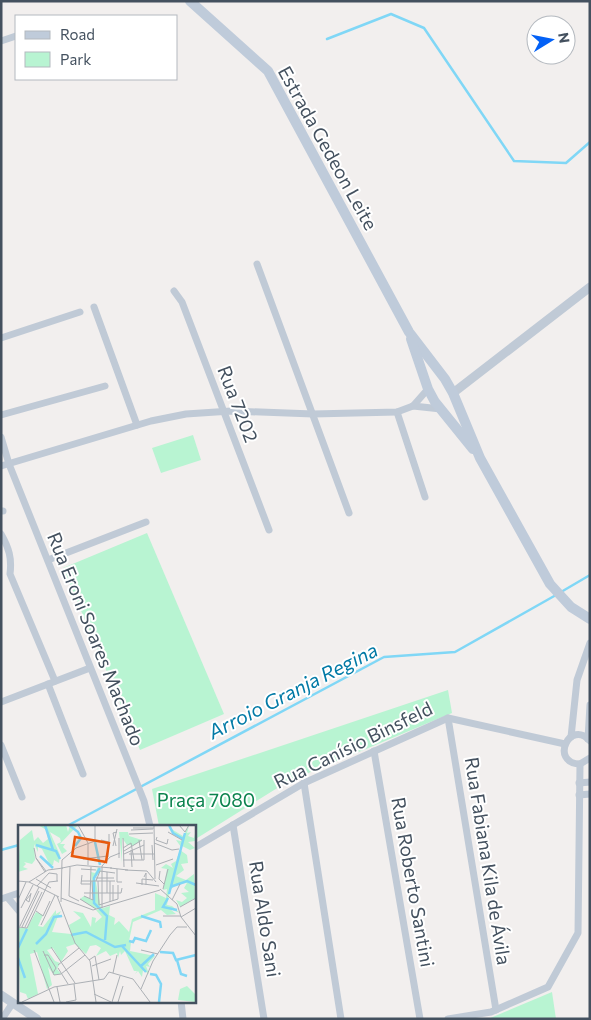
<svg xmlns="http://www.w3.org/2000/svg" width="591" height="1020" font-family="Commissioner,sans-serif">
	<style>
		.green { fill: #b8f4d2 }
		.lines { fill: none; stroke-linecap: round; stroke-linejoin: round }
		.stream { stroke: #80d7f6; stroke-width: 2.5 }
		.minor { stroke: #c0cad6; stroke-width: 7 }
		.tertiary { stroke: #c0cad6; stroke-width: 9 }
		.secondary { stroke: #bfcbda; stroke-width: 10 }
		.labels { text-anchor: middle; stroke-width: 4; stroke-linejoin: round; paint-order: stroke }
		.street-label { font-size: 19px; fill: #44515f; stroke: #fff }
		.park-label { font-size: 19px; fill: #0c834e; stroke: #fff }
		.water-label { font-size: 20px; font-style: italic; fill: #027aa6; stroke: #fff }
		.inset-river { fill: none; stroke: #80d7f6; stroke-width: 2.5 }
		.inset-road { fill: none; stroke: #acb0b5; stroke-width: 1 }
		.view { fill: #e8590c; fill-opacity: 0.15; stroke: #e8590c; stroke-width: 2.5 }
		.inset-edge { fill: none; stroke: #44515f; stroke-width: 2.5 }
	</style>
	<rect width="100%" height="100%" fill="#f2efee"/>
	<!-- green -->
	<g class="green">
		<polygon points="193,435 201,460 161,473 152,448"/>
		<polygon points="147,533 224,714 140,750 63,568"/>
		<polygon points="448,690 452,713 287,782 194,840 194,826 159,826 152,789"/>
		<polygon points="552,992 556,1019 488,1019"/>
	</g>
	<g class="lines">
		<!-- stream -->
		<g class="stream">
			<polyline points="327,39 391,14 424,28 514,161 566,163 590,142"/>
			<polyline points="561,592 590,575"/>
			<polyline points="67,826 384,657 455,652 556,595"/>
			<polyline points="1,850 19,845"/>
		</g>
		<!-- minor -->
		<g class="minor">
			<polyline points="1,41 16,36"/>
			<polyline points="257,264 349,513"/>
			<polyline points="174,291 182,302 269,530"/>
			<polyline points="94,307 137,425"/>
			<polyline points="1,338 80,312"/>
			<polyline points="413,406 441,409"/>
			<polyline points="397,412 425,497"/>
			<polyline points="1,415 105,386"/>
			<polyline points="1,437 9,464 144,801 150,826"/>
			<polyline points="1,466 151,421 186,414 231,411 313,414 397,412 413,406 428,389"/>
			<polyline points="1,511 3,511"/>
			<path d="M1 534C9 548 12 558 10 574L55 681"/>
			<polyline points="48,560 146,522"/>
			<polyline points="48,684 83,774"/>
			<polyline points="1,702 90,668"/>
			<polyline points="448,718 496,1010"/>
			<polyline points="571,737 577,680 590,643"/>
			<polyline points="588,739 590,705"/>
			<path d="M590 741C570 718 549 763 580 764L590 758"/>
			<polyline points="1,745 22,797"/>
			<polyline points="374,751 420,1019"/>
			<polyline points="304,783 341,1019"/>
			<polyline points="579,783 590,782"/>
			<polyline points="579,795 590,794"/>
			<polyline points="233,825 264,1019"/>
			<polyline points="194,848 304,783 448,718 565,744"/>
			<polyline points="8,898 19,911"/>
			<polyline points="1,899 19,893"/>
			<polyline points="181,1001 183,1019"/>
			<polyline points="2,1019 12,1004"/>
			<polyline points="448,1019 491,1012 548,987 578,933 580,764"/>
		</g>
		<!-- tertiary -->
		<g class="tertiary">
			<polyline points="453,393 590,287"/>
			<polyline points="1,995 37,1019"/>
		</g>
		<!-- secondary -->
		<g class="secondary">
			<polyline points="190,1 268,71 409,332 445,379 453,393 480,458 550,584 571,607 590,619"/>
			<polyline points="411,339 428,389 435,402 473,449"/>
		</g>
	</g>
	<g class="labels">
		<!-- street labels -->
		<g class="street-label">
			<text transform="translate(328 148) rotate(61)" y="7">Estrada Gedeon Leite</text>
			<text transform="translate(238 404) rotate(69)" y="7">Rua 7202</text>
			<text transform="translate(96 639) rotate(68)" y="7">Rua Eroni Soares Machado</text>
			<text transform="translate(353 745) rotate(-26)" y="7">Rua Canísio Binsfeld</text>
			<text transform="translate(488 861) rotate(81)" y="7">Rua Fabiana Kila de Ávila</text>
			<text transform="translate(413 882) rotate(80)" y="7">Rua Roberto Santini</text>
			<text transform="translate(265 919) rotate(81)" y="7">Rua Aldo Sani</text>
		</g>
		<!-- park labels -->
		<g class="park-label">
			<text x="206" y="807">Praça 7080</text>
		</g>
		<!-- water labels -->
		<g class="water-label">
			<text transform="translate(293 691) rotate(-27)" y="7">Arroio Granja Regina</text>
		</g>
	</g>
	<!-- overview -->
	<g transform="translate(18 825)">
		<rect width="178" height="178" fill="#f2efee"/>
		<path d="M20 0H48L50 7 52 0H59V1L42 19H47L45 22 49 26 44 29 39 19 43 17 42 13ZM171 1 169 8 173 7 170 11 176 13 177 9V16L170 17 177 23 172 25 164 21 162 25 169 30 170 38 163 39 166 45 158 51 168 55 176 49 177 73 162 82 158 75 164 77 169 73 163 68 171 67 166 63 169 58 159 59 152 65 149 80 154 81 162 88 152 84 158 89 149 90 143 85 115 97 111 116 124 122 113 117 112 126 137 131 130 139 132 142 128 141 131 149 125 145 124 152 120 146 117 149 119 146H116L107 126 103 130 102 126 100 133 99 128 92 131 88 126 78 131 83 123 78 120 72 121 68 129 57 119 48 122 50 126 43 137 35 123 29 125 37 136 42 138 39 144 43 149 36 150 30 142 34 160 29 164 19 127 12 129 20 169 10 174 8 169 2 167 0 103H9L18 87 25 90 20 101 25 102 38 85V89L43 86 41 90 46 92 40 91 34 107 53 109 51 100 63 93 55 86 65 88 73 102 74 92 78 93 77 98 84 92 78 85 92 81 91 90 97 93 96 100 101 96 111 107 114 94 137 85V68L148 73 149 64 145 65 149 44 143 43 148 39 155 43 153 39 158 36 163 22 158 15 163 16 165 13 155 8 150 2 165 11ZM28 5H31L42 30 41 38 36 35 35 40H32L24 24 20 22V27L16 19 17 35 14 39 6 37 8 39 5 42 10 44 0 47 2 15 14 5 16 16 20 12 25 18 30 14ZM101 7H110L111 11 124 15 110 24 114 20H109L104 13V38ZM80 42 83 46 77 53 83 83 78 84 62 74 66 71 75 75 73 47 77 48ZM169 161 177 169V177L160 175 162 164Z" fill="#b8f4d2"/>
		<path class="inset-river" d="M27 0 35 25M51 0 60 7 63 13 57 21M151 0 155 8 165 14M77 17 82 40M18 20 38 26 42 34M22 31 35 43M82 43 76 53V78L89 91 87 115M152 62 169 56 178 60M151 69 167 8M150 73 145 82 159 85M123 91 142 97 143 103M53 110 68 107 97 122 108 120M111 116 115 117 117 113 128 116 133 105M18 119 28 109 36 92 44 91M104 121 128 147M0 123 9 104M142 127 155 128 158 135 178 130M0 133 7 153M159 135 163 149 169 151M123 141 136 129M132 149 138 150 143 159 141 177"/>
		<path class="inset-road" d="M60 0 70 18M136 0 137 54M161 0 167 7 171 0M115 3H136M113 5 135 4M150 7 164 15M111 9 135 8M139 12 138 15 149 19 150 14M101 13V33M105 13 106 42M83 15 91 17V9M121 15 124 35M83 16 90 19V32M136 18 154 25 161 24M134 20 135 35M95 21 99 4M98 21 95 8 99 7M16 23 18 33 28 46M105 23 113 18 116 35M113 25 114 42M106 26 124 15M106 29 126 20M111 29H137M18 33 27 47M65 34 90 31M105 35H126V15M59 40 94 43M70 40V19M138 40 155 34M52 42 51 71 61 76M44 43 59 40M92 43 110 45M63 44 78 45M99 44V57H104M107 45 129 46 138 57M142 46 141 54 146 59M64 50 63 59H73M126 52 128 48V60M78 53H96M18 54 33 63M0 56 11 57 41 72M63 56H97M78 56 82 46 97 48M80 56 81 80 100 74V60M11 57 30 45 45 43M118 58 141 61M95 60V76M124 60V54L135 55M19 61 31 48 39 49V56M142 64 159 79 163 92 178 111M145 64 150 44M66 68H103L104 63M89 68V47M13 69 8 75 11 77 13 68M39 71 57 118 72 136 78 177M66 71 75 75 74 56M43 73 75 85 142 65M72 73 73 42M62 74 78 84M0 75 8 57M154 75 162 59M43 77 44 35 58 23 77 16V0M92 77V56M162 82 178 73M3 83 15 60M84 83V41L92 32 102 28M18 86 25 91 32 76M145 91H163M163 92 178 83M23 100 37 70M2 101 21 62M1 102 9 103 31 57 40 56M4 102 21 66M7 102 24 67M33 122 57 158M16 125 36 177M123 125 140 129M25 126 36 150 43 149M26 130H30L38 143 35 148M71 135 77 131 81 155M40 140 61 123M74 141 93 134M40 143 50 159M95 148 99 130M43 149 67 130M39 162 42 177M123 164 135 136 152 110 159 102H169M76 169 93 177M4 177 36 162 86 154 91 147 115 154 132 177M48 177 58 175 56 159M94 177 102 151M100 177 105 161"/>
		<path class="view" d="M57 12 91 18 88 37 54 31Z"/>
		<rect width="178" height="178" class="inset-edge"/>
	</g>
	<!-- border -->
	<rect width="591" height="1020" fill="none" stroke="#44515f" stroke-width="5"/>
	<!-- legend -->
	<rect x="15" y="15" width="162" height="65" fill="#ffffff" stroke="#b4b9bf"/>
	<rect x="25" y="31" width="25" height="8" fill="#bfcbda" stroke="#b4b9bf"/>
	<text x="60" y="40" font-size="15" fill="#44515f">Road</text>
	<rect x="25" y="52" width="25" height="15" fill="#b8f4d2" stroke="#b4b9bf"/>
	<text x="60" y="65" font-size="15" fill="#44515f">Park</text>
	<!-- north arrow -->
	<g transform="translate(551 40) rotate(80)"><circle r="24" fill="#ffffff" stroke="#b4b9bf"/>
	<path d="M0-4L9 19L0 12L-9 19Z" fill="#0361f6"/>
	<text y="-8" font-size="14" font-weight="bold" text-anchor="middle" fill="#44515f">N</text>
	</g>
</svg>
